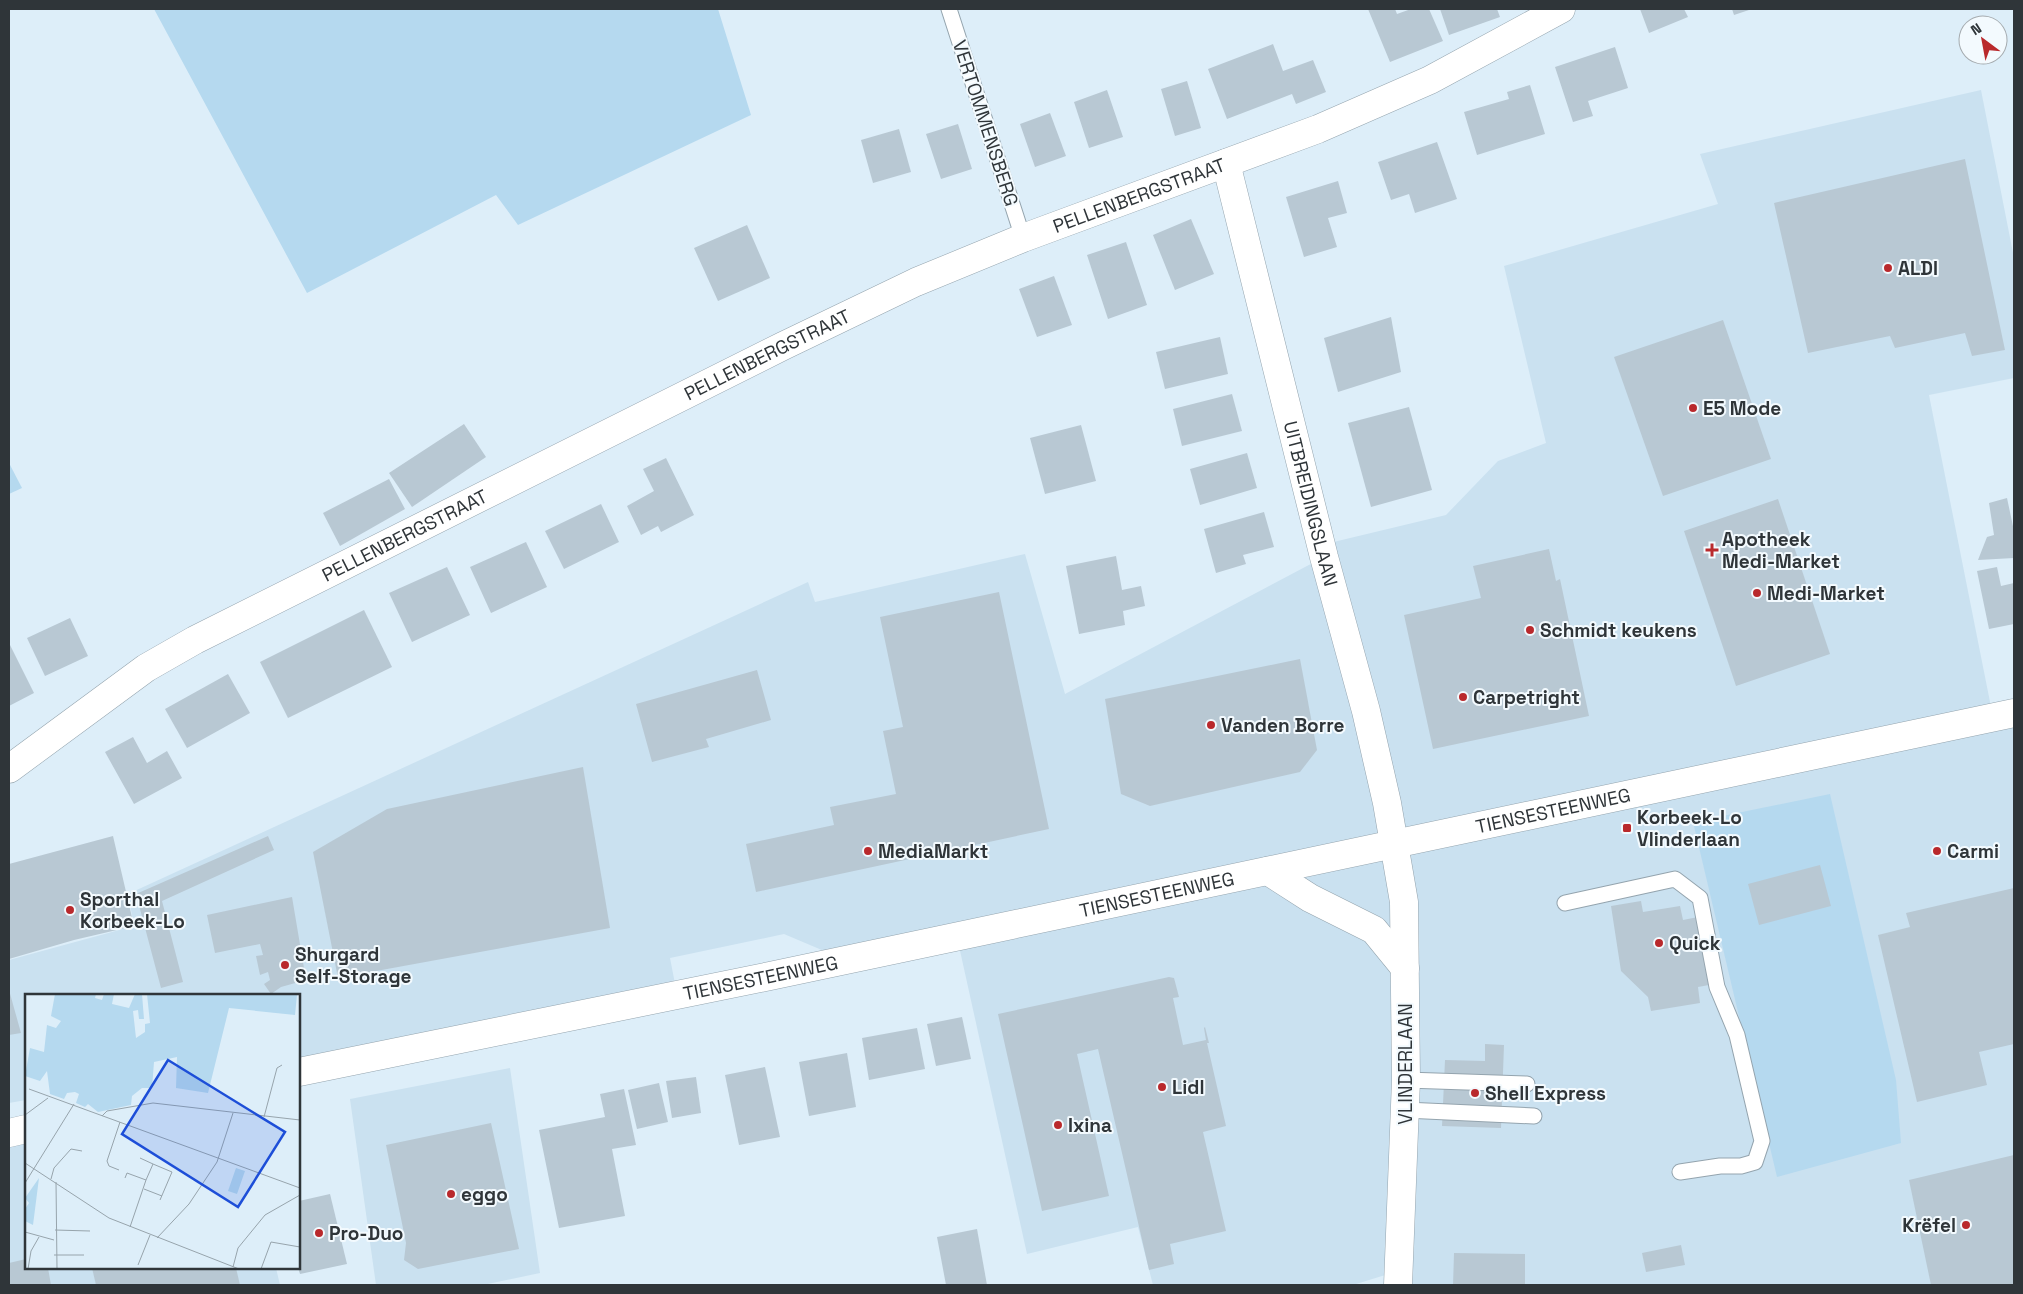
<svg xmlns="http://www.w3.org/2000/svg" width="2023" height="1294" font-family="'Space Grotesk',sans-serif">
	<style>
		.built { fill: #cae1f0 }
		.green { fill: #b5d9ef }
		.building { fill: #b8c8d3 }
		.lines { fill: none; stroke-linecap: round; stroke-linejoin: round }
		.service-casing { stroke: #94a4ae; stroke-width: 17 }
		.minor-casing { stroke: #94a4ae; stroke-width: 29 }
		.primary-casing { stroke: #94a4ae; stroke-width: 29 }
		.service { stroke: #fff; stroke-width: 15 }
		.minor { stroke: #fff; stroke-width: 28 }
		.primary { stroke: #fff; stroke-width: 28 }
		.poi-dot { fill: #b9292c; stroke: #f3fafe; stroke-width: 2 }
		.labels { text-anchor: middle; stroke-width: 4; stroke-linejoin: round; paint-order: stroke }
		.street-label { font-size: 19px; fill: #2f3539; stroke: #f3fafe }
		.poi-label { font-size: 19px; font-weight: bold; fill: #2f3539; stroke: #f3fafe; text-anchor: start }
		.inset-road { fill: none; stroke: #97a4ac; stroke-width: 1 }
		.view { fill: #1d4ed8; fill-opacity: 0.15; stroke: #1d4ed8; stroke-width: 2.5 }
		.inset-edge { fill: none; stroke: #2f3539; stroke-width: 2.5 }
	</style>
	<rect width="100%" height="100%" fill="#ddeef9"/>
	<!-- built -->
	<g class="built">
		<polygon points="1981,90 2014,258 2014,378 1929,395 1993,717 2014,713 2014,1285 1411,1285 1411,1267 1353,1285 1153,1285 1138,1227 1027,1254 957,937 843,959 784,934 670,958 677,994 299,1062 299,995 26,995 26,1100 9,1103 9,960 134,926 128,894 808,582 815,602 1025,554 1065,694 1324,557 1321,545 1446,515 1498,461 1546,443 1504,266 1718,204 1700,154"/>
		<polygon points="510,1068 540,1273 483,1285 376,1285 350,1099"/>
		<polygon points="26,1129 26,1268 276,1268 280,1285 9,1285 9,1133"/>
	</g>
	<!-- green -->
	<g class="green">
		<polygon points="154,9 718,9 751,115 518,225 496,195 307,293"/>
		<polygon points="9,463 22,488 9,494"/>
		<polygon points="1830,794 1896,1080 1901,1143 1777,1177 1693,822"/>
	</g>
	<!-- building -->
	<g class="building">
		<polygon points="1368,9 1395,9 1397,14 1411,9 1429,9 1443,41 1390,62"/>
		<polygon points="1440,9 1497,9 1500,17 1449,35"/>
		<polygon points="1640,9 1684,9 1688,17 1649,33"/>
		<polygon points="1732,9 1752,9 1734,15"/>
		<polygon points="1273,44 1283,71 1313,60 1326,92 1296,104 1292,94 1227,119 1208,69"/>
		<polygon points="1615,47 1628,88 1588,101 1593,116 1573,122 1555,67"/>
		<polygon points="1187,81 1201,128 1175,136 1161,89"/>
		<polygon points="1530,85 1545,134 1477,155 1464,112 1509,99 1507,92"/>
		<polygon points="1107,90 1123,137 1089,148 1074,102"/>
		<polygon points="1050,113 1066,156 1035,167 1020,124"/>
		<polygon points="958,124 972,169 941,179 926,134"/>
		<polygon points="899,129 911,172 873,183 861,140"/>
		<polygon points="1437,142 1457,199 1415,213 1409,194 1391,200 1378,162"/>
		<polygon points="1965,159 2005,350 1972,356 1965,333 1895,348 1890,336 1808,353 1774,203"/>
		<polygon points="1338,181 1347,213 1328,218 1337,247 1304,257 1286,197"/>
		<polygon points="1191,219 1214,274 1175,290 1153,235"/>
		<polygon points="747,225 770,278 718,301 694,248"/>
		<polygon points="1126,242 1147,305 1108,319 1087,255"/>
		<polygon points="1054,276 1072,325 1037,337 1019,289"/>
		<polygon points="1391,317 1401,372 1338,392 1324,338"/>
		<polygon points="1723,320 1771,459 1663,496 1614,357"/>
		<polygon points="1220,337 1228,374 1165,389 1156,352"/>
		<polygon points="1232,394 1242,431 1182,446 1173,409"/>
		<polygon points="1409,407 1432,490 1371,507 1348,423"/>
		<polygon points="464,424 486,457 412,507 389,473"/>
		<polygon points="1081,425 1096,481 1045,494 1030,438"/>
		<polygon points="1247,453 1257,488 1200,505 1190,469"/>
		<polygon points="666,458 694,515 661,532 658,526 641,535 627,506 654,491 643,469"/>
		<polygon points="389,479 405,509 340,546 323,513"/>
		<polygon points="2007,498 2014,531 2014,558 1978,560 1987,537 1994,535 1989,503"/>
		<polygon points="1778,499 1830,654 1736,686 1684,531"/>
		<polygon points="601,504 619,542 564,569 545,531"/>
		<polygon points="1264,512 1274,547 1243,555 1246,564 1216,573 1204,529"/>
		<polygon points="526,542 547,587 491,613 470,567"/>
		<polygon points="1549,549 1556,581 1560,579 1589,716 1433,749 1404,615 1481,598 1473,566"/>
		<polygon points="1116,556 1122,590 1141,586 1145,606 1123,611 1125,625 1079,634 1066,566"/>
		<polygon points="447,567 470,615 412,642 389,593"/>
		<polygon points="1997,567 2001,586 2014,583 2014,624 1989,629 1977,571"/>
		<polygon points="999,592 1049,829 756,892 746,844 834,825 830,807 896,794 883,731 903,727 880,617"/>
		<polygon points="364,610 392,667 288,718 260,662"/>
		<polygon points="70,618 88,656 45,676 27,638"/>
		<polygon points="9,643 34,693 9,706"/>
		<polygon points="1300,659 1317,750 1300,772 1150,806 1121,794 1105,699"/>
		<polygon points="757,670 771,720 706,739 709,747 652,762 636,704"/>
		<polygon points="228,674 250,713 187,748 165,709"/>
		<polygon points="133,737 147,763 167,751 182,778 134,804 105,752"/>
		<polygon points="583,767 610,928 338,978 313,852 387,809"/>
		<polygon points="113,836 134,926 74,940 9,959 9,864"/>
		<polygon points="268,836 274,850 162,901 183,982 161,988 136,894"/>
		<polygon points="1820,865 1831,906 1759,925 1748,884"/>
		<polygon points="2014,888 2014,1044 1979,1052 1987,1085 1917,1102 1878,935 1910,927 1906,913"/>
		<polygon points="292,897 306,980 281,987 271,994 264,984 270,980 268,972 260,975 256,956 263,955 260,944 215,953 207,915"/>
		<polygon points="1641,901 1643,912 1680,906 1683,920 1698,917 1709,985 1698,987 1700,1003 1651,1011 1648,997 1621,971 1611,906"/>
		<polygon points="1169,977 1174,978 1179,997 1173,998 1183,1045 1206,1040 1204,1028 1205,1027 1209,1043 1207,1043 1226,1126 1203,1132 1226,1231 1170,1244 1174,1264 1149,1270 1098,1049 1077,1054 1109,1196 1042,1211 998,1014"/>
		<polygon points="9,990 21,1033 9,1035"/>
		<polygon points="962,1017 971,1059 936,1066 927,1024"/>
		<polygon points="917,1028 925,1069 869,1080 862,1038"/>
		<polygon points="1485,1044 1504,1045 1501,1128 1442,1126 1445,1060 1485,1061"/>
		<polygon points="847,1053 856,1107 809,1116 799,1062"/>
		<polygon points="765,1067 780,1137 739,1145 725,1075"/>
		<polygon points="696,1077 701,1113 672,1118 666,1081"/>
		<polygon points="659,1083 668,1122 637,1129 628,1090"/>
		<polygon points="624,1089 636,1145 612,1149 625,1216 559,1228 539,1130 605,1117 600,1094"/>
		<polygon points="491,1123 519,1249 418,1269 404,1260 406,1243 386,1145"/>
		<polygon points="2014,1155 2014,1285 1931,1285 1909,1180"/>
		<polygon points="330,1194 347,1264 300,1274 298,1268 299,1201"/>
		<polygon points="977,1229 987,1285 946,1285 937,1237"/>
		<polygon points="1681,1245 1685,1265 1646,1272 1642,1253"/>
		<polygon points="1454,1253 1525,1254 1525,1285 1453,1285"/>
		<polygon points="26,1259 26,1268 48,1268 51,1285 9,1285 9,1263"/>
		<polygon points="92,1268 236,1268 240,1285 96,1285"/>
	</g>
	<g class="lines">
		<defs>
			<g id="service">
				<polyline points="949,9 1023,238"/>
				<polyline points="1565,903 1675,879 1700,898 1717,987 1737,1035 1762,1141 1755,1162 1741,1166 1720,1166 1680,1172"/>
				<polyline points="1406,1080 1527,1084"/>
				<polyline points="1405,1110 1534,1116"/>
			</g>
			<g id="minor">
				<path id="s1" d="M1226 163 1324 557 1366 711 1387 803 1404 902 1406 1080 1398 1285"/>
				<path id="s2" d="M9 769 146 668 195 640 783 346 916 282 1023 238 1318 129 1430 80 1561 9"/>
				<polyline points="1268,871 1310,898 1374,930 1405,968"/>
			</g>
			<g id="primary">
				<path id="s3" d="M299 1072 770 976 2014 713"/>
				<polyline points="9,1133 26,1129"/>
			</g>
		</defs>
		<!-- service casing -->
		<use href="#service" class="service-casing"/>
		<!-- minor casing -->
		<use href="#minor" class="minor-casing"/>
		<!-- primary casing -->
		<use href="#primary" class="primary-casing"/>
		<!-- service -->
		<use href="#service" class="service"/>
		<!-- minor -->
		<use href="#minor" class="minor"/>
		<!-- primary -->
		<use href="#primary" class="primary"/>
	</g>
	<!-- markers -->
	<g class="poi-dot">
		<circle cx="1888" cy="268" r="5"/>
		<circle cx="1693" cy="408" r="5"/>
		<path d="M1709.5 542.5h5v5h5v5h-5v5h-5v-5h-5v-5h5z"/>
		<circle cx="1757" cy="593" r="5"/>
		<circle cx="1530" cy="630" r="5"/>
		<circle cx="1463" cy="697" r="5"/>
		<circle cx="1211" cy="725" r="5"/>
		<rect x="1622" y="823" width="10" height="10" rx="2.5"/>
		<circle cx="868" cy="851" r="5"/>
		<circle cx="1937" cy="851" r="5"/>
		<circle cx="70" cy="910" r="5"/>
		<circle cx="1659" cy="943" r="5"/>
		<circle cx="285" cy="965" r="5"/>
		<circle cx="1162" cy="1087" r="5"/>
		<circle cx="1475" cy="1093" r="5"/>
		<circle cx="1058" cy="1125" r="5"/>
		<circle cx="451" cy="1194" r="5"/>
		<circle cx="1966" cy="1225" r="5"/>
		<circle cx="319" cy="1233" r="5"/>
	</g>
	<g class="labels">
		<!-- street labels -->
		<g class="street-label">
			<text transform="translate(986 123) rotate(72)" y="7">VERTOMMENSBERG</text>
			<text dy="7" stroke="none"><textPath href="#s2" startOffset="1271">PELLENBERGSTRAAT</textPath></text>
			<text dy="7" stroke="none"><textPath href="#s2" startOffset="866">PELLENBERGSTRAAT</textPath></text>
			<text dy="7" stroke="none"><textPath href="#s1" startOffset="351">UITBREIDINGSLAAN</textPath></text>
			<text dy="7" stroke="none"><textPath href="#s2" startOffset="461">PELLENBERGSTRAAT</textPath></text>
			<text dy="7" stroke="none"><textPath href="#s3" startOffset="1281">TIENSESTEENWEG</textPath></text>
			<text dy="7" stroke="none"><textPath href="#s3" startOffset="876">TIENSESTEENWEG</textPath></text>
			<text dy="7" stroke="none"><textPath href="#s3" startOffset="471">TIENSESTEENWEG</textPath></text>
			<text transform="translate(1405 1064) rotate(-90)" y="7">VLINDERLAAN</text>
		</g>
		<!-- poi labels -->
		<g class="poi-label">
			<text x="1898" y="275">ALDI</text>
			<text x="1703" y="415">E5 Mode</text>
			<text x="1722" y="546">Apotheek<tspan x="1722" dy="22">Medi-Market</tspan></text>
			<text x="1767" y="600">Medi-Market</text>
			<text x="1540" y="637">Schmidt keukens</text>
			<text x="1473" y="704">Carpetright</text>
			<text x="1221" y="732">Vanden Borre</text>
			<text x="1637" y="824">Korbeek-Lo<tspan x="1637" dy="22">Vlinderlaan</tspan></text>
			<text x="878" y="858">MediaMarkt</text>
			<text x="1947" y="858">Carmi</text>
			<text x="80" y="906">Sporthal<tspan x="80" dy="22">Korbeek-Lo</tspan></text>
			<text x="1669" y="950">Quick</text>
			<text x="295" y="961">Shurgard<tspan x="295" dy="22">Self-Storage</tspan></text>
			<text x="1172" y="1094">Lidl</text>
			<text x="1485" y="1100">Shell Express</text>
			<text x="1068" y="1132">Ixina</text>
			<text x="461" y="1201">eggo</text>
			<text x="1956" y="1232" text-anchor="end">Krëfel</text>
			<text x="329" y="1240">Pro-Duo</text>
		</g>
	</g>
	<!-- overview -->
	<g transform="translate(25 994)">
		<rect width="275" height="275" fill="#ddeef9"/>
		<path d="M30 0H71L70 4 77 6 79 0H89L87 10 104 14 110 0H117L119 25H114L113 16 108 17 111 44 120 38V30L125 29 122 0H275V1H272L270 21 204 14 183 99 151 94 152 63 129 68 127 94H117L107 102 106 111 73 118 63 110 60 113 51 109 54 100 50 98 42 99 39 105 25 100 22 77 15 87 0 82 5 54 19 58 22 31 31 34 36 27 26 22ZM211 174 220 177 212 200 203 197ZM14 184 8 231 0 227V215L4 209 0 204Z" fill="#b5d9ef"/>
		<path class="inset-road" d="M4 95 275 194M0 121 23 104M77 122 82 117 128 109 275 126M239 123 252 74 257 71M0 169 84 224 214 275M128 170 147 178 135 206M94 176 84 172 82 167 95 128M100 184 102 179 121 186 128 170 115 164M26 185 29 174 46 155 57 157M31 188 32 275M0 189 49 110M119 195 137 202M105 233 121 186M30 236 65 237M0 238 29 246M132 244 164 210 192 168 208 119M29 261H59M113 271 125 241M208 273 213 254 240 221 275 201M3 275 6 257 14 243M236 275 246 248 275 253"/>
		<path class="view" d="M143 66 260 138 213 213 97 140Z"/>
		<rect width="275" height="275" class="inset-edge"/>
	</g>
	<!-- border -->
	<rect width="2023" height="1294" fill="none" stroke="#2f3539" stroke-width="20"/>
	<!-- north arrow -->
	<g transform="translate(1983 40) rotate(328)"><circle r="24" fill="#f3fafe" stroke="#a5abaf"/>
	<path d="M0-4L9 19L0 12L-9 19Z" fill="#b9292c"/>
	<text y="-8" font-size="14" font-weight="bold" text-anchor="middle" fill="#2f3539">N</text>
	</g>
</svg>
